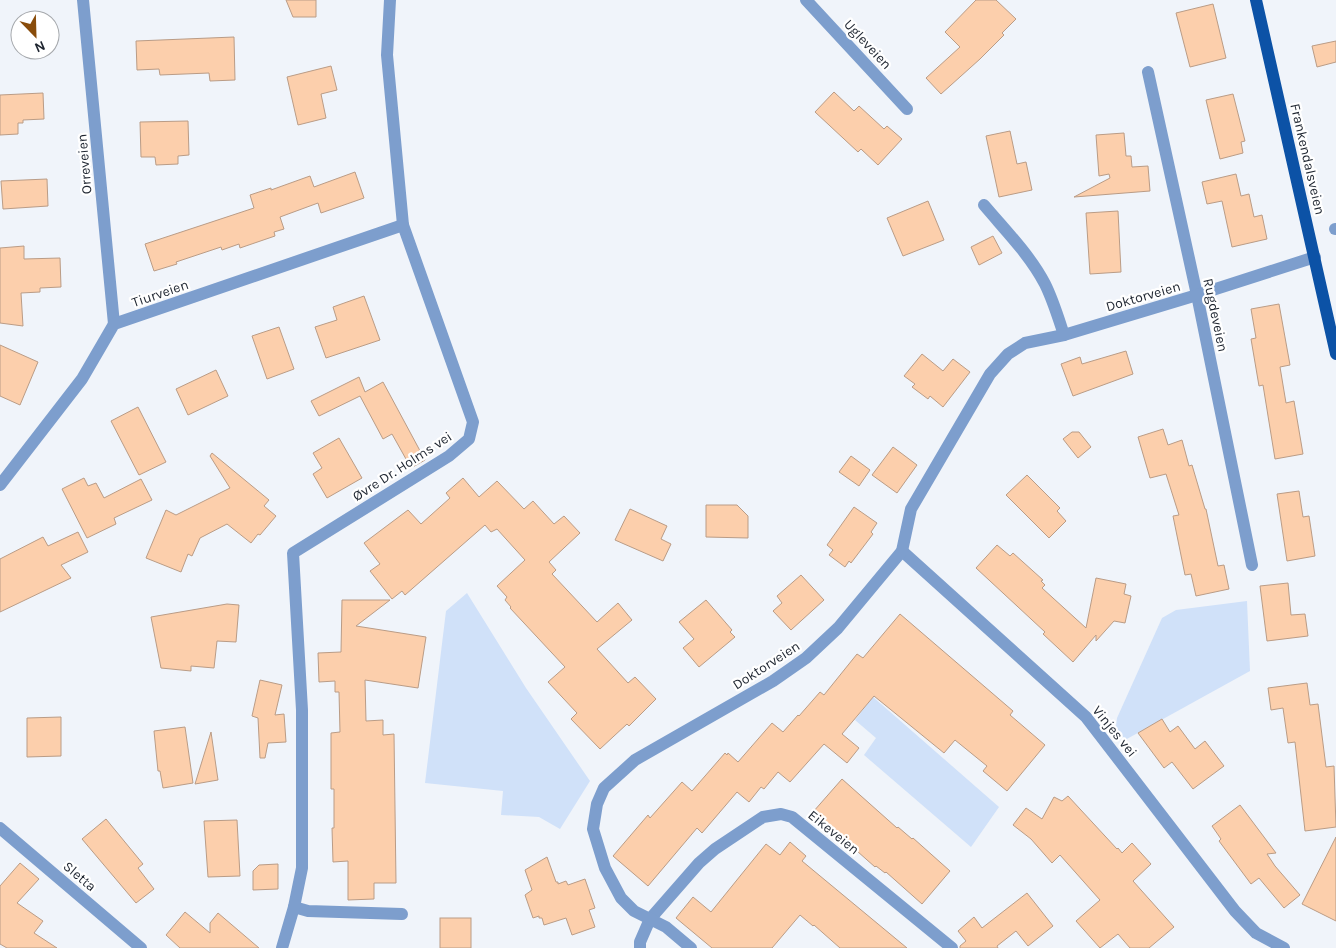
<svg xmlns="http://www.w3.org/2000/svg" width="1336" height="948" font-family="Karla,sans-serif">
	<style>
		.green { fill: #d0e1f9 }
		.building { fill: #fccfac; stroke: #ba9c86 }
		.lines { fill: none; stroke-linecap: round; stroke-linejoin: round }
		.minor { stroke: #7d9ecd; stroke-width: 12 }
		.major { stroke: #0c52a6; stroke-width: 12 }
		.labels { text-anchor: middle; stroke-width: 4.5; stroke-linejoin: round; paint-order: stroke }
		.street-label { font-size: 14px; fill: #1e2530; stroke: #fff }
	</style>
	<rect width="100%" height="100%" fill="#f0f4fa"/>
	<!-- green -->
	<g class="green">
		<polygon points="467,593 526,688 590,781 560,829 539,817 501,815 503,791 425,783 446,611"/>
		<polygon points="1247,601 1250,671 1125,740 1116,727 1117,718 1162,618 1176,610"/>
		<polygon points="873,697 999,807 971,847 864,755 876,738 855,720"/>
	</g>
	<!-- building -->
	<g class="building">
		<polygon points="286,0 316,0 316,17 293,17"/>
		<polygon points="976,0 996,0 1016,19 1002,33 1004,35 980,59 941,94 926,78 960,47 945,32"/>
		<polygon points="1213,4 1226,58 1190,67 1176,13"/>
		<polygon points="234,37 235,80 210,81 209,73 160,75 159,69 137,70 136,41"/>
		<polygon points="1336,41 1336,62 1317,67 1312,46"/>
		<polygon points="331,66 337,90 321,94 326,118 298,125 287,77"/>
		<polygon points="834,92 854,111 859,106 884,129 887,126 902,139 878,165 861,149 858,152 815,112"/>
		<polygon points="43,93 44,119 23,120 23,123 18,123 18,134 0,135 0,95"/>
		<polygon points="1233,94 1245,141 1241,142 1243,153 1220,159 1206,100"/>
		<polygon points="188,121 189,155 178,156 178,164 156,165 155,157 141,157 140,122"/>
		<polygon points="1010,131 1017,164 1026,162 1032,190 999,197 986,136"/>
		<polygon points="1124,133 1126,156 1131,156 1132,167 1148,166 1150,191 1074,197 1110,178 1109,174 1099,176 1096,135"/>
		<polygon points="355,172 364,198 321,213 318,203 280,217 284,229 274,232 275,236 240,248 239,244 222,250 221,247 176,262 177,264 154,271 145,244 254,208 250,195 271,188 271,190 310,176 314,187"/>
		<polygon points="1236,174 1241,196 1249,194 1254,217 1262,215 1267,239 1232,247 1222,201 1207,204 1202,182"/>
		<polygon points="47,179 48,206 3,209 1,181"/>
		<polygon points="928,201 944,240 903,256 887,218"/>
		<polygon points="1118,211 1121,272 1090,274 1086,213"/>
		<polygon points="993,236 1002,253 979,265 971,247"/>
		<polygon points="24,246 24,259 60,258 61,287 40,288 40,292 21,293 23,326 0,323 0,248"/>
		<polygon points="364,296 380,340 326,358 315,327 337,320 333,307"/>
		<polygon points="1279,304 1290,365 1280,367 1286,403 1294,401 1303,454 1275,459 1263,385 1259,386 1251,339 1256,338 1251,309"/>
		<polygon points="279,327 294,369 267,379 252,336"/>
		<polygon points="0,345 38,362 20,405 0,396"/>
		<polygon points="1126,351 1133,374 1073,396 1061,364 1080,357 1082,364"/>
		<polygon points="922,354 943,371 953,359 970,372 943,407 930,396 928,399 912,387 915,384 904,376"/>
		<polygon points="216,370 228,396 188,415 176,389"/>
		<polygon points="359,377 365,392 383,382 425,460 411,468 392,434 383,439 360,396 319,416 311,401"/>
		<polygon points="138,407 166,462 139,475 111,421"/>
		<polygon points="1163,429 1168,445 1182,440 1189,466 1192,465 1205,509 1206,509 1218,566 1224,565 1229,589 1196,596 1191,574 1185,575 1173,516 1179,515 1166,474 1150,478 1138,437"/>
		<polygon points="1072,432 1079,432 1091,447 1078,458 1063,439"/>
		<polygon points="339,438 362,478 327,498 313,474 322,468 313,453"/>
		<polygon points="893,447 917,465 897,493 872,475"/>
		<polygon points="212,453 269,500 264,506 276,516 260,535 258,534 251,543 227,524 200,538 192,556 188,554 181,572 146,558 166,510 176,515 230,488 210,456"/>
		<polygon points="851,456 870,470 859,486 839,472"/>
		<polygon points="1027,475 1060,508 1057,511 1066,521 1049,538 1006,495"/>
		<polygon points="84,478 88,486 96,483 104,498 141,479 152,500 114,518 116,524 87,538 62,489"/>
		<polygon points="463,478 479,497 497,481 524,509 533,501 554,524 564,516 580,533 549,562 556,570 552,574 597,622 618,603 632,620 597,649 628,683 635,677 656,699 629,726 627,724 600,749 571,719 577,713 548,682 565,667 510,608 511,607 505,600 507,597 497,586 525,560 497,529 491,532 485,525 405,595 402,591 392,599 370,571 380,564 364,543 408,510 421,524 450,498 446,493"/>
		<polygon points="1299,491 1303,517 1309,516 1315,556 1287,561 1277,494"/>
		<polygon points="706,505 737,505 748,516 748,538 706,537"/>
		<polygon points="854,507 877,523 871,532 873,534 851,563 849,561 845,567 829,555 833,550 827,545"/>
		<polygon points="630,509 667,526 661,539 671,544 663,561 615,540"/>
		<polygon points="78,532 88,552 61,565 71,578 0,612 0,559 43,537 48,546"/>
		<polygon points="997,545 1010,556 1013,553 1043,580 1041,581 1045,585 1042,588 1086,628 1096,578 1126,584 1124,594 1131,596 1125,623 1114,621 1096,641 1096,635 1073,662 1043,634 1045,632 976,568"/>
		<polygon points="801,575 824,600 791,630 773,611 782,603 777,596"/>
		<polygon points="1288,583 1291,615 1305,614 1308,636 1267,641 1260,586"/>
		<polygon points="342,600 390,600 356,626 426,637 418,688 365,680 366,721 383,720 383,735 394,734 396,883 374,883 374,899 348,900 348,861 333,862 332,828 334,828 334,789 331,789 331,733 340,732 339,692 335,692 335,681 319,682 318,653 341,652"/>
		<polygon points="706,600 732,630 730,632 735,637 699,667 683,648 694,639 679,622"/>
		<polygon points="227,604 239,605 236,642 217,641 214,668 191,666 191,671 161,668 151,617"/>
		<polygon points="900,614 1013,711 1010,715 1045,745 1007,791 983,771 987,766 955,740 944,753 874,696 842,734 859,748 847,763 824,744 790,782 778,772 764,789 761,787 749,802 737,792 702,833 697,828 648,886 613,856 648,815 650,818 682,782 692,791 725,753 727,755 728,753 738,762 772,723 783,732 798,715 799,716 820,692 824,695 857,654 863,658"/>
		<polygon points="260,680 282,685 275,715 284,714 286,742 268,743 265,758 260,758 258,718 252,716"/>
		<polygon points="1307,683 1310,705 1318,704 1326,767 1334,766 1336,827 1305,831 1295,742 1288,743 1283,708 1271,710 1268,688"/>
		<polygon points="61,717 61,756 27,757 27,718"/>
		<polygon points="1162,719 1170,732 1178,726 1195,749 1205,741 1224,766 1193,789 1172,762 1164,768 1138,733"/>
		<polygon points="185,727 193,783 163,788 160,771 158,771 154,731"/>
		<polygon points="211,732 218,780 195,784"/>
		<polygon points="842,779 897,828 898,827 912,839 913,838 950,871 922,904 886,872 885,873 876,866 875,867 813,812"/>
		<polygon points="1068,796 1117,849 1118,848 1122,853 1132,843 1151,864 1133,881 1174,927 1149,948 1130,948 1118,934 1100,948 1076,921 1100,900 1060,855 1052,863 1031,839 1013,825 1026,808 1042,819 1054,797 1062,801"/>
		<polygon points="1240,805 1276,853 1267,854 1275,866 1300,895 1284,908 1259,878 1251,884 1219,841 1221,839 1212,826"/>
		<polygon points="106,819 143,864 138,868 154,889 136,903 82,839"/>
		<polygon points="237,820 240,876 208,877 204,821"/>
		<polygon points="1336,837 1336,921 1302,904"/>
		<polygon points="790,842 806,856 802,861 907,948 840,948 814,925 813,926 800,915 772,948 712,948 676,918 693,897 711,912 766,844 780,855"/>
		<polygon points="547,857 556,882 558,882 558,884 566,881 568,885 585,879 595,908 589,910 595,927 572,935 566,918 544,925 542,918 539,918 539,916 533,918 525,895 532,890 525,870"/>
		<polygon points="20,863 39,879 17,903 43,921 34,933 57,948 7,948 0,944 0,886"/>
		<polygon points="278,864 278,889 253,890 253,871 259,865"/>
		<polygon points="1027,893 1053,926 1028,946 1016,931 997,946 998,948 960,948 960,946 966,941 958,931 974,917 982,928"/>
		<polygon points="185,912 210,933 210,923 218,913 259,948 180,948 166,935"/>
		<rect x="440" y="918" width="31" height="30"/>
	</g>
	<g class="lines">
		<!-- minor -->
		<g class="minor">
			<polyline points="83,0 114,324"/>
			<polyline points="806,0 907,109"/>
			<polyline points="1148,72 1197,295 1252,565"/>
			<path d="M984 205C1005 230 1030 255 1045 284 1053 300 1058 317 1064 335"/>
			<polyline points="1335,229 1336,229"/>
			<polyline points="0,485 82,379 114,324 403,225"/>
			<polyline points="902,551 1086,717 1235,911 1256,933 1284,948"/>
			<polyline points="0,828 141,948"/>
			<polyline points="294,907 308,911 402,914"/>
			<polyline points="282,948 294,907 302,868 302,710 293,553 449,456 469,439 473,422 403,225 387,55 390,0"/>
			<polyline points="640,948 640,942 650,919 699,863 715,849 763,817 781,814 792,817 952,948"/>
			<polyline points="691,948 666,927 634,911 621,898 605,868 593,829 597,804 604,788 635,760 773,681 806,658 838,628 902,551 911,509 990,374 1008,354 1025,343 1064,335 1197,295 1315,257"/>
		</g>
		<!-- major -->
		<polyline class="major" points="1256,0 1336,354"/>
	</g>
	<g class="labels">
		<!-- street labels -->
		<g class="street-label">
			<text transform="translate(868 44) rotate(47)" y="5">Ugleveien</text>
			<text transform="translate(1308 159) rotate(77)" y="5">Frankendalsveien</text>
			<text transform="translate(84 164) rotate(-95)" y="5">Orreveien</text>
			<text transform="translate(160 293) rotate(-19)" y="5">Tiurveien</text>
			<text transform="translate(1143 296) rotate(-16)" y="5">Doktorveien</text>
			<text transform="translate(1216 315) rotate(78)" y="5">Rugdeveien</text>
			<text transform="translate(402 466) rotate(-33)" y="5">Øvre Dr. Holms vei</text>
			<text transform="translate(766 665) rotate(-33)" y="5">Doktorveien</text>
			<text transform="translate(1115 731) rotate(51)" y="5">Vinjes vei</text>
			<text transform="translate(834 832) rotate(39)" y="5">Eikeveien</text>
			<text transform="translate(80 876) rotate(40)" y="5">Sletta</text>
		</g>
	</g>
	<!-- north arrow -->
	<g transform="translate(35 35) rotate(157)"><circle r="24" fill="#ffffff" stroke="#a5a8ac"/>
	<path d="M0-4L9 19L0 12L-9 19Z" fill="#894c0b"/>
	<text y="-8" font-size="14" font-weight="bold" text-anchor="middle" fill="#1e2530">N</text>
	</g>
</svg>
